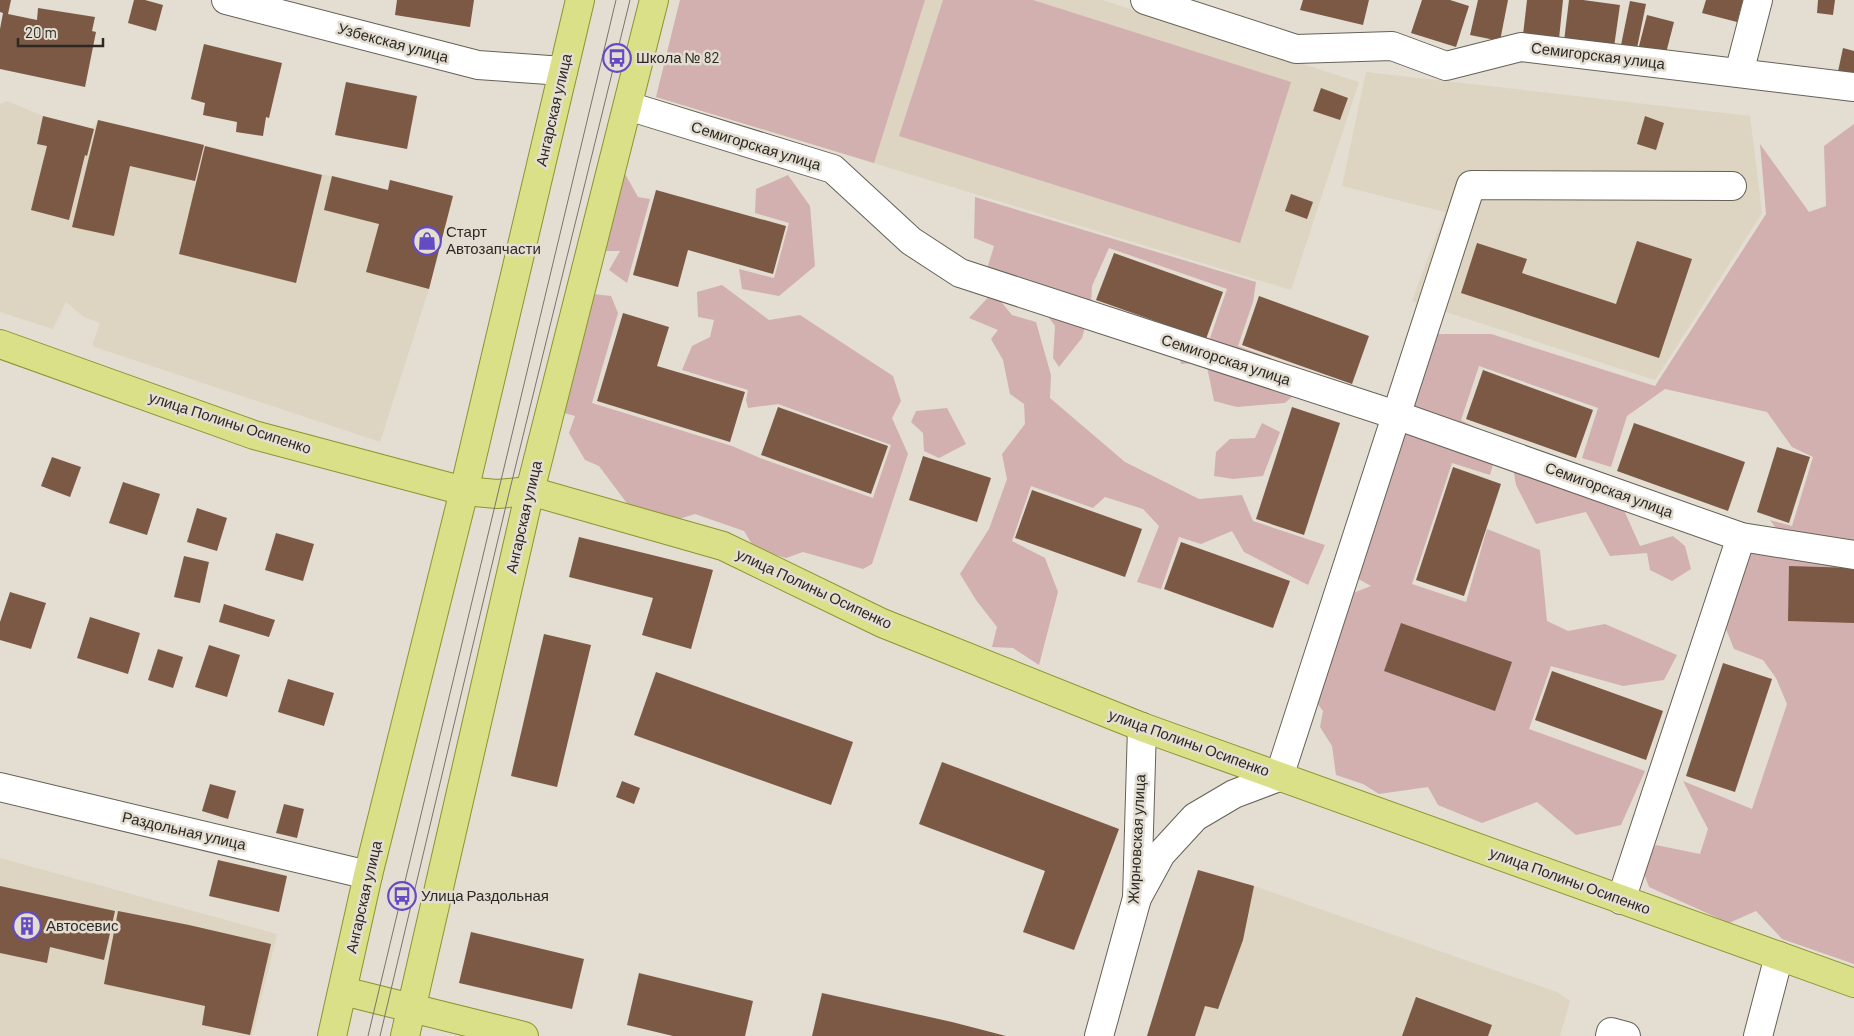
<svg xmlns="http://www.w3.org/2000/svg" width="1854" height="1036" font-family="Barlow,sans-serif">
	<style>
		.built { fill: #ddd4c1 }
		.green { fill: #d2b0af }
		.building { fill: #7b5945 }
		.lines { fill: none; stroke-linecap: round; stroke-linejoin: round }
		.minor-casing { stroke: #666156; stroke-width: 30 }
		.major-casing { stroke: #8c9331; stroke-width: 30 }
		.minor { stroke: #fff; stroke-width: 28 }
		.major { stroke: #d9e087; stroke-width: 28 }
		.tram { stroke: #78746d; stroke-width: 1 }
		.labels { text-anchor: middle; stroke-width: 5; stroke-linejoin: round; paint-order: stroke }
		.street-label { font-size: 15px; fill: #2c2925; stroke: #e4ded2 }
		.poi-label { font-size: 15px; fill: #2c2925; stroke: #e4ded2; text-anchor: start }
	</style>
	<rect width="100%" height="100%" fill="#e4ded2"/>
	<!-- built -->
	<g class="built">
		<polygon points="680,0 1102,0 1359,82 1291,290 656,97"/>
		<polygon points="1366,72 1750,116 1762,213 1655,380 1412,301 1445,212 1342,186"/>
		<polygon points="7,101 43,116 93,129 98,120 387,190 390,180 453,196 429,289 380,442 92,346 100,323 84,317 66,302 53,329 0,312 0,104"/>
		<polygon points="0,858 277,934 252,1036 0,1036"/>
		<polygon points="1198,870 1254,886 1557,992 1570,1001 1560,1036 1147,1036"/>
	</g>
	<!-- green -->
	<g class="green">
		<polygon points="680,0 925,0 874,163 656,97"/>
		<polygon points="943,0 1033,0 1291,82 1240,243 899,136"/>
		<polygon points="1854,124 1854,964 1782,939 1756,911 1729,923 1649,887 1640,863 1656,845 1700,854 1708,829 1683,781 1752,809 1787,704 1776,678 1763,660 1734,649 1720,614 1749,547 1778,531 1770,520 1792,526 1813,457 1792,447 1767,412 1665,389 1627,416 1611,467 1582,458 1598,408 1479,366 1461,420 1500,440 1490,475 1452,463 1412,584 1466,602 1487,529 1540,550 1547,621 1568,631 1605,624 1677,655 1664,680 1623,686 1551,666 1529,729 1645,771 1621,825 1576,835 1537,802 1482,823 1438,805 1428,787 1379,794 1363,784 1336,775 1332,746 1320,727 1323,711 1312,696 1345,596 1371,586 1351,575 1402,427 1427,415 1411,404 1438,334 1491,334 1655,386 1766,214 1760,144 1809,212 1826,206 1824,146"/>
		<polygon points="620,165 638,197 650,199 627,283 609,270 620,251 597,251"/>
		<polygon points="788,175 810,206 815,266 779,296 742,289 739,269 774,278 789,223 755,213 756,189"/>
		<polygon points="975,197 1256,282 1253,302 1238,346 1311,373 1312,379 1285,403 1237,407 1214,401 1206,362 1181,364 1178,347 1208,344 1227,289 1109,248 1092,286 1091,305 1082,338 1059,367 1053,358 1055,326 1044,311 984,279 994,246 974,238"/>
		<polygon points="722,285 769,320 800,315 893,376 901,401 892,418 908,454 872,564 863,569 803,552 786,558 755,549 744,531 695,514 676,520 629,506 599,466 585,460 569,433 575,416 557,411 585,293 611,296 618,313 592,403 732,446 760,458 873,498 891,445 778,404 748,408 746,400 748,390 682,370 692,346 710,337 714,320 698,317 697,292"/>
		<polygon points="993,292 1012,315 1036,322 1051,375 1050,398 1125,462 1199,499 1242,495 1253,521 1325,545 1308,585 1244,552 1232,531 1201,544 1179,537 1161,589 1137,582 1159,526 1143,509 1105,497 1093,508 1031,486 1012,541 1045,558 1058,592 1039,665 1013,648 992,647 997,627 976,600 960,574 989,529 1007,479 1002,454 1025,424 1024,404 1010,394 1003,360 991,339 998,330 969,318"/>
		<polygon points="947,408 966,444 939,458 924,451 923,433 911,422 916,411"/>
		<polygon points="1262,423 1280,432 1263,476 1233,479 1214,476 1216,452 1230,439 1255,438"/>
		<polygon points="1512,461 1619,499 1640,546 1673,536 1685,546 1691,569 1672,581 1650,570 1647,553 1610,556 1586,512 1536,524 1516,485"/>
	</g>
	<!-- building -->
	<g class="building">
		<polygon points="0,0 11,0 8,14 37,20 38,8 95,17 92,31 96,32 85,87 0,69 0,29 3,13 0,12"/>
		<polygon points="134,0 145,0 163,5 156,31 128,23"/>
		<polygon points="397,0 474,0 470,27 395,15"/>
		<polygon points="1303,0 1369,0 1363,25 1300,10"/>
		<polygon points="1422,0 1450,0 1469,6 1456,47 1411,33"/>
		<polygon points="1478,0 1508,0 1500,41 1470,35"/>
		<polygon points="1527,0 1563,0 1559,39 1523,35"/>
		<polygon points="1569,0 1583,0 1620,5 1614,47 1564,41"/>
		<polygon points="1706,0 1743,0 1737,22 1702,13"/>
		<polygon points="1818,0 1835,0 1833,15 1817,13"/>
		<polygon points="1630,1 1646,4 1637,48 1621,45"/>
		<polygon points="1647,15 1674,22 1665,57 1638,50"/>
		<polygon points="204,44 282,63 269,118 266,117 263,136 236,132 237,122 203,115 205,103 191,99"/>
		<polygon points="1843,48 1854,51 1854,85 1836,81"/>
		<polygon points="346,82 417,96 407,149 335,135"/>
		<polygon points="1321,88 1348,98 1340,120 1313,111"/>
		<polygon points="43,116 94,129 87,156 85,155 69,220 31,210 47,146 37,144"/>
		<polygon points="1645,116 1664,123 1656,150 1637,144"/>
		<polygon points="98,120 204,145 195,181 130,166 114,236 72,227"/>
		<polygon points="205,146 322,175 296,283 179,254"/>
		<polygon points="332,176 388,190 390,180 453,196 429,289 366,272 379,224 324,210"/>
		<polygon points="656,190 786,226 773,274 688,250 678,287 633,275"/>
		<polygon points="1291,194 1313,202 1307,219 1285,211"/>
		<polygon points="1637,241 1692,259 1659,358 1461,293 1477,243 1527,259 1522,273 1616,304"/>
		<polygon points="1114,253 1223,292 1206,339 1096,300"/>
		<polygon points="1259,296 1369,336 1352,384 1242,345"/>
		<polygon points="623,313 669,327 657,366 745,392 730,442 597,401"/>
		<polygon points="1483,370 1593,410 1576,458 1466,419"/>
		<polygon points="778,407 888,446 871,494 761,455"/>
		<polygon points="1292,407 1340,423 1304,535 1256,519"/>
		<polygon points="1634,423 1745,462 1728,511 1617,471"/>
		<polygon points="1777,447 1810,457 1789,523 1757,512"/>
		<polygon points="923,456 991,478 977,522 909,500"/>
		<polygon points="52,457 81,467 70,497 41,486"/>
		<polygon points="1453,467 1501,484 1464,596 1416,580"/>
		<polygon points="123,482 160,494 147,535 109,523"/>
		<polygon points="1032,490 1142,529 1125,577 1015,538"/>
		<polygon points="197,508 227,518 217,551 187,542"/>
		<polygon points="276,533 314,544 303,581 265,570"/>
		<polygon points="579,537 713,570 691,649 642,635 653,598 569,577"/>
		<polygon points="1181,542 1290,581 1273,628 1164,589"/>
		<polygon points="184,556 209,562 200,603 174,597"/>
		<polygon points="1789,566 1854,568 1854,623 1788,621"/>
		<polygon points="10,592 46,603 31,649 0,640 0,622"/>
		<polygon points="224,604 275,620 269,637 219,622"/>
		<polygon points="90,617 140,633 128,674 77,658"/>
		<polygon points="1401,623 1512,662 1495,711 1384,671"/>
		<polygon points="544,634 591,645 557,787 511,776"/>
		<polygon points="209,645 240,655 227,697 195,687"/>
		<polygon points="158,649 183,657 173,688 148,680"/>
		<polygon points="1723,663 1772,679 1735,792 1686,776"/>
		<polygon points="1552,671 1663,711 1646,760 1535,720"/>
		<polygon points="656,672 853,742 831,805 634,735"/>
		<polygon points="288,679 334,693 324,726 278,712"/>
		<polygon points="942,762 1119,829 1074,950 1023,932 1045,871 919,824"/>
		<polygon points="622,781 640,788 634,804 616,797"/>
		<polygon points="210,784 236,791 228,819 202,811"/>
		<polygon points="284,804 304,809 297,838 276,833"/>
		<polygon points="218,860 287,876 279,912 209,896"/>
		<polygon points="1198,870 1254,886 1243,940 1218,1009 1205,1006 1195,1036 1147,1036"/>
		<polygon points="0,886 115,911 104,960 50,947 47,963 0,953"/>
		<polygon points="118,911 189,925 271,944 250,1035 202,1025 205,1006 104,984"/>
		<polygon points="471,932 584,959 572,1009 459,983"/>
		<polygon points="639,973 753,1001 745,1036 673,1036 627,1025"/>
		<polygon points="822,993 952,1022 1006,1036 812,1036"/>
		<polygon points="1416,997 1492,1025 1488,1036 1402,1036"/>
	</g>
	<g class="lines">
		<defs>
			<g id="minor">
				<polyline points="226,0 478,65 563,71"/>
				<polyline points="1145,0 1296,49 1392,46 1446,66 1521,47 1854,87"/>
				<polyline points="1739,73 1758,0"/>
				<polyline points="628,106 833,169 911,241 960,273 1396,415 1741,537 1854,555"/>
				<polyline points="0,787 368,875"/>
				<polyline points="1137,898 1161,854 1195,817 1234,794 1279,777 1471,185 1732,186"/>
				<polyline points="1621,900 1741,537"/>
				<polyline points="1099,1036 1137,898 1142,727"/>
				<polyline points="1610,1036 1611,1032 1626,1036"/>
				<polyline points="1758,1036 1779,956"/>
			</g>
			<g id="major">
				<polyline points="0,344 254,435 464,491 497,494 530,491 723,546 882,623 1142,727 1854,983"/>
				<polyline points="343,991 524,1036"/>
				<polyline points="332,1036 368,875 464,491 580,0"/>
				<polyline points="405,1036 530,491 654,0"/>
			</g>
		</defs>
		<!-- minor casing -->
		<use href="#minor" class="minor-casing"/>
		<!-- major casing -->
		<use href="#major" class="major-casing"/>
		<!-- minor -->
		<use href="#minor" class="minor"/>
		<!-- major -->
		<use href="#major" class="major"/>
		<!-- tram -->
		<g class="tram">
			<polyline points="368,1036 616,0"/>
			<polyline points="380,1036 509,493 630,0"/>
		</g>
	</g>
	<!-- icons -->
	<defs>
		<symbol id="bus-ring" viewBox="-11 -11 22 22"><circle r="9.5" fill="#e4ded2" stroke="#644bc4" stroke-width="1.5"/><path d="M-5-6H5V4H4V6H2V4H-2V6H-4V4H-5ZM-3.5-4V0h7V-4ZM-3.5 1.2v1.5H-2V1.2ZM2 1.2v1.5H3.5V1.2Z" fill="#644bc4"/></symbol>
		<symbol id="shop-ring" viewBox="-11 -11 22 22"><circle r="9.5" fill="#e4ded2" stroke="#644bc4" stroke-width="1.5"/><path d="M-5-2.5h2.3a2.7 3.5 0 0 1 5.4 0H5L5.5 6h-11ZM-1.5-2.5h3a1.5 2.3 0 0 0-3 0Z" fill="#644bc4"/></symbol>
		<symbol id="building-ring" viewBox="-11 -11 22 22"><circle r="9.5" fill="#e4ded2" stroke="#644bc4" stroke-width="1.5"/><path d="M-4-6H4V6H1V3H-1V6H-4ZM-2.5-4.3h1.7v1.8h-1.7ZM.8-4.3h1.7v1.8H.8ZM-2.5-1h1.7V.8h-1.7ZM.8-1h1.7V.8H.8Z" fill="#644bc4"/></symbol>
	</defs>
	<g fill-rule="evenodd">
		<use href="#bus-ring" x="601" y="42" width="32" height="32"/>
		<use href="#shop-ring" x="411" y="225" width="32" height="32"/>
		<use href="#bus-ring" x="386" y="880" width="32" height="32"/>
		<use href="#building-ring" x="11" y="910" width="32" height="32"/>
	</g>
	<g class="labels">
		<!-- street labels -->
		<g class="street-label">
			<text transform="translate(393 43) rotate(15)" y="5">Узбекская улица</text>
			<text transform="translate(1598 56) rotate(7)" y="5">Семигорская улица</text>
			<text transform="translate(554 110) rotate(-77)" y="5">Ангарская улица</text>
			<text transform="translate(756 146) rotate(17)" y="5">Семигорская улица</text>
			<text transform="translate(1226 360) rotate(18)" y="5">Семигорская улица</text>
			<text transform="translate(230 423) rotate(18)" y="5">улица Полины Осипенко</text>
			<text transform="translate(1609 490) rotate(20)" y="5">Семигорская улица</text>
			<text transform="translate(524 517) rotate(-77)" y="5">Ангарская улица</text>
			<text transform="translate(814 589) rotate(25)" y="5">улица Полины Осипенко</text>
			<text transform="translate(1189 743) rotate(20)" y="5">улица Полины Осипенко</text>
			<text transform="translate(184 831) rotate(13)" y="5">Раздольная улица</text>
			<text transform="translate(1137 839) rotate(-87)" y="5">Жирновская улица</text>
			<text transform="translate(1570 881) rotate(20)" y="5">улица Полины Осипенко</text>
			<text transform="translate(364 897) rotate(-77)" y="5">Ангарская улица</text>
		</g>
		<!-- poi labels -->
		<g class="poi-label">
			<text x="636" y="63">Школа № 82</text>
			<text x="446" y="237">Старт<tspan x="446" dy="17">Автозапчасти</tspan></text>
			<text x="421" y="901">Улица Раздольная</text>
			<text x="46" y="931">Автосевис</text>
		</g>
	</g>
	<!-- scale -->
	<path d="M18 38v8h85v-8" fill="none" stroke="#2c2925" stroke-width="2.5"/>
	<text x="25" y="38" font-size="15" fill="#2c2925" stroke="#e4ded2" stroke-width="4" paint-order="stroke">20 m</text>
</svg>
